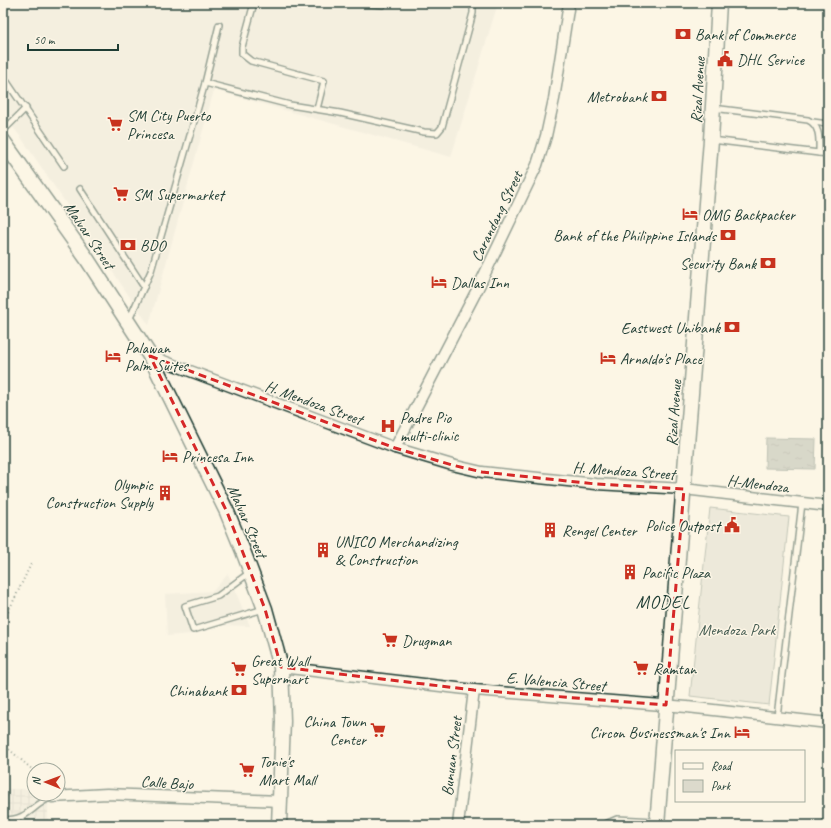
<svg xmlns="http://www.w3.org/2000/svg" width="831" height="828" font-family="Caveat,sans-serif">
	<style>
		.built { fill: #ece7d8 }
		.industrial { fill: url(#industrial-grid) }
		.park { fill: #dcdacc; stroke: #7e8c80 }
		.water { fill: url(#water-ripples); stroke: #758479 }
		.lines { fill: none; stroke-linecap: round; stroke-linejoin: round }
		.service-casing { stroke: #1f3d34; stroke-width: 8 }
		.minor-casing { stroke: #1f3d34; stroke-width: 13 }
		.secondary-casing { stroke: #1f3d34; stroke-width: 17 }
		.path { stroke: #1f3d34; stroke-width: 2; stroke-dasharray: 1 3; stroke-linecap: butt }
		.service { stroke: #fcf5e5; stroke-width: 5 }
		.minor { stroke: #fcf5e5; stroke-width: 10 }
		.secondary { stroke: #fcf5e5; stroke-width: 14 }
		.marked { fill: none; stroke: #d62828; stroke-width: 3; stroke-dasharray: 8 5; stroke-linejoin: round }
		.labels { text-anchor: middle; stroke-width: 3; stroke-linejoin: round; paint-order: stroke }
		.poi-label { font-size: 16px; fill: #1f3d34; stroke: #fcf5e5; text-anchor: start }
		.street-label { font-size: 16px; fill: #1f3d34; stroke: #fcf5e5 }
		.park-label { font-size: 16px; fill: #455c52; stroke: #fcf5e5 }
		.quarter-label { font-size: 18px; letter-spacing: 1px; fill: #1f3d34; stroke: #fcf5e5 }
	</style>
	<defs>
		<pattern id="industrial-grid" width="8" height="8" patternUnits="userSpaceOnUse"><rect width="8" height="8" fill="#ece7d8"/><path d="M0 4h8M4 0v8" fill="none" stroke="#cac7ba"/></pattern>
		<pattern id="water-ripples" width="26" height="14" patternUnits="userSpaceOnUse"><rect width="26" height="14" fill="#aeb3a7"/><path d="M2 4q2-2 4 0t4 0M15 11q2-2 4 0t4 0" fill="none" stroke="#8d9389"/></pattern>
	</defs>
	<rect width="100%" height="100%" fill="#fcf5e5"/>
	<filter id="ink" filterUnits="userSpaceOnUse"><feTurbulence type="fractalNoise" baseFrequency=".025" numOctaves="2"/><feDisplacementMap in="SourceGraphic" scale="8" xChannelSelector="R" yChannelSelector="G"/><feConvolveMatrix kernelMatrix="1 2 1 2 8 2 1 2 1" color-interpolation-filters="sRGB"/></filter>
	<g filter="url(#ink)">
		<!-- built -->
		<g class="built">
			<polygon points="3,3 498,3 451,157 214,90 149,325 20,136 3,115"/>
			<polygon points="228,574 250,626 219,625 191,634 167,636 165,594 213,591"/>
		</g>
		<!-- industrial -->
		<polygon class="industrial" points="3,789 34,789 34,794 48,794 48,825 3,825"/>
		<!-- park -->
		<polygon class="park" points="710,508 789,517 769,705 690,696"/>
		<!-- water -->
		<polygon class="water" points="766,438 816,439 815,469 765,468"/>
		<g class="lines">
			<defs>
				<g id="service">
					<polyline points="254,3 242,47 242,54 251,61 324,81 317,109"/>
					<polyline points="360,3 383,5 383,3"/>
					<polyline points="3,76 64,166"/>
					<polyline points="205,83 290,105 340,113 424,132 437,133 442,127 473,13 473,3"/>
					<polyline points="813,122 828,124"/>
					<polyline points="3,131 26,108"/>
					<path d="M712 140 819 153C819 141 821 126 808 120L713 108"/>
					<polyline points="819,153 828,154"/>
					<polyline points="80,189 144,287"/>
					<polyline points="129,320 151,271 205,83 219,25"/>
					<polyline points="249,573 218,596 185,606 193,630 264,609"/>
					<polyline points="777,717 802,503"/>
					<path d="M3 820C30 820 31 805 52 797"/>
					<polyline points="603,825 617,819 656,821"/>
				</g>
				<g id="minor">
					<polyline points="150,356 395,448 452,465 482,472 596,484 684,489 828,506"/>
					<polyline points="395,448 478,288 537,165 546,136 554,99 569,3"/>
					<polyline points="281,667 474,690 687,707 828,723"/>
					<polyline points="52,797 107,794 280,801"/>
					<polyline points="458,825 474,690"/>
				</g>
				<g id="secondary">
					<polyline points="3,141 87,259 150,356 227,512 243,551 265,609 281,667 283,721 279,825"/>
					<polyline points="657,825 711,140 719,3"/>
				</g>
			</defs>
			<!-- service casing -->
			<use href="#service" class="service-casing"/>
			<!-- minor casing -->
			<use href="#minor" class="minor-casing"/>
			<!-- secondary casing -->
			<use href="#secondary" class="secondary-casing"/>
			<!-- path -->
			<g class="path">
				<polyline points="3,623 31,564"/>
				<polyline points="3,744 34,771"/>
			</g>
			<!-- service -->
			<use href="#service" class="service"/>
			<!-- minor -->
			<use href="#minor" class="minor"/>
			<!-- secondary -->
			<use href="#secondary" class="secondary"/>
		</g>
	</g>
	<!-- marked area -->
	<path d="M0 0H831V828H0ZM150 356 395 448 452 465 482 472 596 484 684 489 666 705 474 690 281 667 265 609 227 512Z" fill="#fcf5e5" fill-opacity=".55" fill-rule="evenodd"/>
	<path class="marked" d="M150 356 395 448 452 465 482 472 596 484 684 489 666 705 474 690 281 667 265 609 227 512Z"/>
	<!-- icons -->
	<defs>
		<symbol id="bank-bare" viewBox="-9 -9 18 18"><path d="M-6-4H6V4H-6ZM0-2.3a2.3 2.3 0 1 0 0 4.6a2.3 2.3 0 1 0 0-4.6Z" fill="#c8321e" stroke="#fcf5e5" stroke-width="2.5" paint-order="stroke"/></symbol>
		<symbol id="civic-bare" viewBox="-9 -9 18 18"><path d="M-.6-6.5H3V-4.5H.6V-3L4-1V1h2V6H-6V1h2V-1L-.6-3ZM-1.2 2.5V6h2.4V2.5Z" fill="#c8321e" stroke="#fcf5e5" stroke-width="2.5" paint-order="stroke"/></symbol>
		<symbol id="supermarket-bare" viewBox="-9 -9 18 18"><path d="M-6-5.5h2.5l.6 2H6L4.5 2H-2.5L-4.4-4H-6ZM-1.5 3.2a1.3 1.3 0 1 0 .1 0ZM3 3.2a1.3 1.3 0 1 0 .1 0Z" fill="#c8321e" stroke="#fcf5e5" stroke-width="2.5" paint-order="stroke"/></symbol>
		<symbol id="hotel-bare" viewBox="-9 -9 18 18"><path d="M-6-4.5h1.5V1H6V5H4.5V3h-9V5H-6ZM-4 0a1.8 1.8 0 1 1 3.6 0ZM.5 0V-2.5h3Q6-2.5 6 0Z" fill="#c8321e" stroke="#fcf5e5" stroke-width="2.5" paint-order="stroke"/></symbol>
		<symbol id="hospital-bare" viewBox="-9 -9 18 18"><path d="M-5-5h3v3.5h4V-5h3V5h-3V1.5h-4V5h-3Z" fill="#c8321e" stroke="#fcf5e5" stroke-width="2.5" paint-order="stroke"/></symbol>
		<symbol id="building-bare" viewBox="-9 -9 18 18"><path d="M-4-6H4V6H1V3H-1V6H-4ZM-2.5-4.3h1.7v1.8h-1.7ZM.8-4.3h1.7v1.8H.8ZM-2.5-1h1.7V.8h-1.7ZM.8-1h1.7V.8H.8Z" fill="#c8321e" stroke="#fcf5e5" stroke-width="2.5" paint-order="stroke"/></symbol>
	</defs>
	<g fill-rule="evenodd">
		<use href="#bank-bare" x="672" y="23" width="22" height="22"/>
		<use href="#civic-bare" x="714" y="48" width="22" height="22"/>
		<use href="#bank-bare" x="648" y="85" width="22" height="22"/>
		<use href="#supermarket-bare" x="104" y="113" width="22" height="22"/>
		<use href="#supermarket-bare" x="110" y="183" width="22" height="22"/>
		<use href="#hotel-bare" x="679" y="203" width="22" height="22"/>
		<use href="#bank-bare" x="717" y="224" width="22" height="22"/>
		<use href="#bank-bare" x="117" y="234" width="22" height="22"/>
		<use href="#bank-bare" x="757" y="252" width="22" height="22"/>
		<use href="#hotel-bare" x="428" y="271" width="22" height="22"/>
		<use href="#bank-bare" x="721" y="316" width="22" height="22"/>
		<use href="#hotel-bare" x="102" y="345" width="22" height="22"/>
		<use href="#hotel-bare" x="597" y="347" width="22" height="22"/>
		<use href="#hospital-bare" x="377" y="415" width="22" height="22"/>
		<use href="#hotel-bare" x="159" y="445" width="22" height="22"/>
		<use href="#building-bare" x="154" y="482" width="22" height="22"/>
		<use href="#civic-bare" x="721" y="514" width="22" height="22"/>
		<use href="#building-bare" x="539" y="519" width="22" height="22"/>
		<use href="#building-bare" x="312" y="539" width="22" height="22"/>
		<use href="#building-bare" x="619" y="561" width="22" height="22"/>
		<use href="#supermarket-bare" x="379" y="629" width="22" height="22"/>
		<use href="#supermarket-bare" x="630" y="657" width="22" height="22"/>
		<use href="#supermarket-bare" x="228" y="658" width="22" height="22"/>
		<use href="#bank-bare" x="228" y="679" width="22" height="22"/>
		<use href="#supermarket-bare" x="367" y="719" width="22" height="22"/>
		<use href="#hotel-bare" x="731" y="721" width="22" height="22"/>
		<use href="#supermarket-bare" x="236" y="759" width="22" height="22"/>
	</g>
	<g class="labels">
		<!-- poi labels -->
		<g class="poi-label">
			<text x="695" y="40">Bank of Commerce</text>
			<text x="737" y="65">DHL Service</text>
			<text x="647" y="102" text-anchor="end">Metrobank</text>
			<text x="127" y="121">SM City Puerto<tspan x="127" dy="18">Princesa</tspan></text>
			<text x="133" y="200">SM Supermarket</text>
			<text x="702" y="220">OMG Backpacker</text>
			<text x="716" y="241" text-anchor="end">Bank of the Philippine Islands</text>
			<text x="140" y="251">BDO</text>
			<text x="756" y="269" text-anchor="end">Security Bank</text>
			<text x="451" y="288">Dallas Inn</text>
			<text x="720" y="333" text-anchor="end">Eastwest Unibank</text>
			<text x="125" y="353">Palawan<tspan x="125" dy="18">Palm Suites</tspan></text>
			<text x="620" y="364">Arnaldo's Place</text>
			<text x="400" y="423">Padre Pio<tspan x="400" dy="18">multi-clinic</tspan></text>
			<text x="182" y="462">Princesa Inn</text>
			<text x="153" y="490" text-anchor="end">Olympic<tspan x="153" dy="18">Construction Supply</tspan></text>
			<text x="720" y="531" text-anchor="end">Police Outpost</text>
			<text x="562" y="536">Rengel Center</text>
			<text x="335" y="547">UNICO Merchandizing<tspan x="335" dy="18">&amp; Construction</tspan></text>
			<text x="642" y="578">Pacific Plaza</text>
			<text x="402" y="646">Drugman</text>
			<text x="251" y="666">Great Wall<tspan x="251" dy="18">Supermart</tspan></text>
			<text x="653" y="674">Ramtan</text>
			<text x="227" y="696" text-anchor="end">Chinabank</text>
			<text x="366" y="727" text-anchor="end">China Town<tspan x="366" dy="18">Center</tspan></text>
			<text x="730" y="738" text-anchor="end">Circon Businessman's Inn</text>
			<text x="259" y="767">Tonie's<tspan x="259" dy="18">Mart Mall</tspan></text>
		</g>
		<!-- street labels -->
		<g class="street-label">
			<text transform="translate(697 90) rotate(-87)" y="6">Rizal Avenue</text>
			<text transform="translate(496 216) rotate(-64)" y="6">Carandang Street</text>
			<text transform="translate(90 235) rotate(56)" y="6">Malvar Street</text>
			<text transform="translate(314 402) rotate(20)" y="6">H. Mendoza Street</text>
			<text transform="translate(673 413) rotate(-86)" y="6">Rizal Avenue</text>
			<text transform="translate(624 470) rotate(4)" y="6">H. Mendoza Street</text>
			<text transform="translate(758 483) rotate(7)" y="6">H-Mendoza</text>
			<text transform="translate(248 521) rotate(67)" y="6">Malvar Street</text>
			<text transform="translate(556 681) rotate(5)" y="6">E. Valencia Street</text>
			<text transform="translate(451 756) rotate(-83)" y="6">Bunuan Street</text>
			<text transform="translate(167 782) rotate(3)" y="6">Calle Bajo</text>
		</g>
		<!-- park labels -->
		<g class="park-label">
			<text x="737" y="635">Mendoza Park</text>
		</g>
		<!-- quarter labels -->
		<g class="quarter-label">
			<text x="663" y="608">MODEL</text>
		</g>
	</g>
	<!-- margin -->
	<rect width="831" height="828" fill="none" stroke="#fcf5e5" stroke-width="16"/>
	<rect x="8" y="8" width="815" height="812" fill="none" stroke="#1f3d34" stroke-width="1.5" filter="url(#ink)"/>
	<!-- legend -->
	<rect x="675" y="750" width="130" height="52" fill="#fcf5e5" stroke="#a4ab9e"/>
	<rect x="683" y="763" width="20" height="6" fill="#fcf5e5" stroke="#a4ab9e"/>
	<text x="711" y="770" font-size="12" fill="#1f3d34">Road</text>
	<rect x="683" y="780" width="20" height="12" fill="#dcdacc" stroke="#a4ab9e"/>
	<text x="711" y="790" font-size="12" fill="#1f3d34">Park</text>
	<!-- north arrow -->
	<g transform="translate(46 782) rotate(271)"><circle r="19" fill="#fcf5e5" stroke="#a4ab9e"/>
	<path d="M0-3L7 15L0 10L-7 15Z" fill="#c8321e"/>
	<text y="-6" font-size="11" font-weight="bold" text-anchor="middle" fill="#1f3d34">N</text>
	</g>
	<!-- scale -->
	<path d="M28 44v6h90v-6" fill="none" stroke="#1f3d34" stroke-width="2"/>
	<text x="34" y="44" font-size="12" fill="#1f3d34" stroke="#fcf5e5" stroke-width="3" paint-order="stroke">50 m</text>
</svg>
